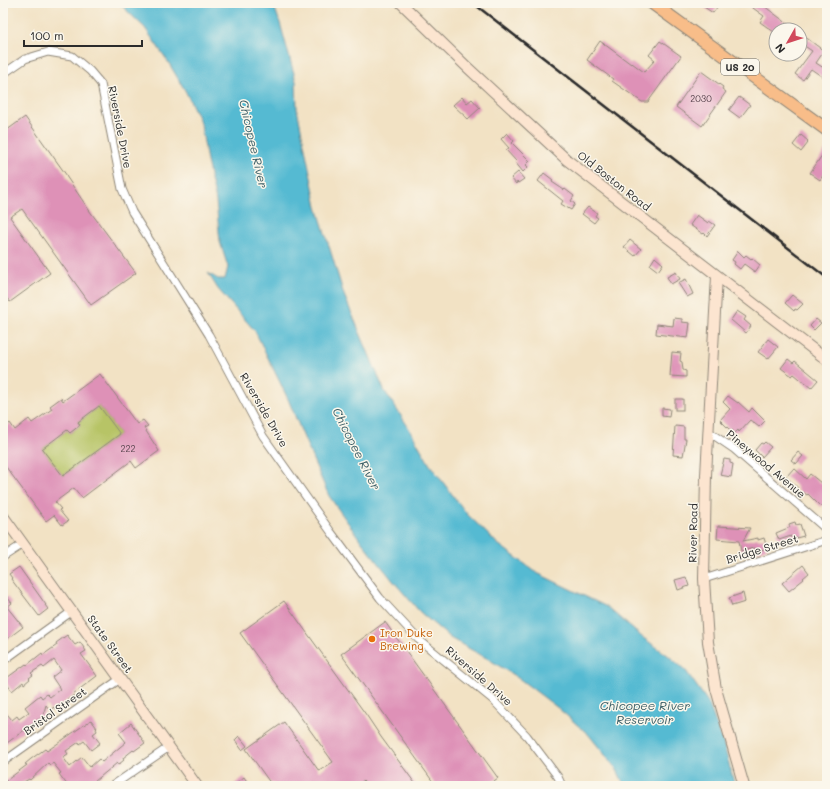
<svg xmlns="http://www.w3.org/2000/svg" width="830" height="789" font-family="Mali,sans-serif">
	<style>
		.green { fill: #b7c466; stroke: #717848 }
		.water { fill: #54bad2; stroke: #40727e }
		.building { fill: #de91b7; fill-rule: evenodd }
		.lines { fill: none; stroke-linecap: round; stroke-linejoin: round }
		.street-casing { stroke: #8e8678; stroke-width: 9 }
		.secondary-casing { stroke: #8e8678; stroke-width: 12 }
		.primary-casing { stroke: #8e8678; stroke-width: 14 }
		.street { stroke: #fff; stroke-width: 7 }
		.secondary { stroke: #fce5d0; stroke-width: 10 }
		.primary { stroke: #f8bd89; stroke-width: 12 }
		.rail { stroke: #2b2b2b; stroke-width: 2.5 }
		.food-dot { fill: #e8710a; stroke: #fbf7ec; stroke-width: 1.5 }
		.labels { text-anchor: middle; stroke-width: 3; stroke-linejoin: round; paint-order: stroke }
		.number-label { font-size: 9px; fill: #58444e }
		.shield { fill: #fbf7ec; stroke: #696865; stroke-width: 1 }
		.shield-label { font-size: 10px; font-weight: bold; fill: #2b2b2b }
		.street-label { font-size: 11px; fill: #2b2b2b; stroke: #fbf7ec }
		.food-label { font-size: 11px; fill: #c56008; stroke: #fbf7ec; text-anchor: start }
		.water-label { font-size: 12px; font-style: italic; fill: #395d65; stroke: #fbf7ec }
	</style>
	<rect width="100%" height="100%" fill="#fbf7ec"/>
	<filter id="ink" filterUnits="userSpaceOnUse"><feTurbulence type="fractalNoise" baseFrequency=".025" numOctaves="2"/><feDisplacementMap in="SourceGraphic" scale="8" xChannelSelector="R" yChannelSelector="G"/><feConvolveMatrix kernelMatrix="1 2 1 2 8 2 1 2 1" color-interpolation-filters="sRGB"/></filter>
	<filter id="wash" filterUnits="userSpaceOnUse"><feTurbulence type="fractalNoise" baseFrequency=".012" numOctaves="4" result="noise"/><feDisplacementMap in="SourceGraphic" scale="16" xChannelSelector="R" yChannelSelector="G"/><feGaussianBlur stdDeviation="0.9" result="paint"/><feColorMatrix in="noise" values="0 0 0 0 0 0 0 0 0 0 0 0 0 0 0 0 0 1.4 0 .05"/><feComposite in="paint" operator="in"/></filter>
	<g filter="url(#wash)">
		<rect width="100%" height="100%" fill="#f2e2c4"/>
		<!-- green -->
		<polygon class="green" points="99,406 120,434 63,476 42,449 67,430 70,433 80,425 78,422"/>
		<!-- water -->
		<polygon class="water" points="119,3 273,3 280,23 296,81 297,109 317,207 344,295 384,390 407,425 430,465 467,514 498,544 537,573 607,607 642,637 669,656 686,671 708,702 723,742 735,786 625,786 617,770 589,735 558,708 521,680 490,660 450,638 420,612 394,582 361,541 329,496 314,462 288,399 255,331 218,289 208,273 218,279 225,279 228,267 220,242 216,201 207,161 201,124 186,92 167,60 145,28"/>
		<g id="blocks">
			<!-- building -->
			<g class="building">
				<polygon points="707,3 720,3 713,13 704,7"/>
				<polygon points="746,3 760,3 796,30 783,30 778,27 774,32 760,22 764,16"/>
				<polygon points="800,33 824,51 816,63 827,70 827,80 811,69 803,80 795,74 812,51 800,43"/>
				<polygon points="600,41 631,64 632,63 644,72 655,60 649,55 660,41 681,56 648,102 642,102 612,81 613,79 587,60"/>
				<polygon points="701,71 723,87 722,89 726,92 702,126 676,107"/>
				<polygon points="462,97 467,103 472,99 480,108 468,119 453,105"/>
				<polygon points="739,97 750,105 740,118 729,110"/>
				<polygon points="25,117 67,176 66,176 89,210 136,273 91,305 22,209 10,217 50,273 10,302 3,293 3,133"/>
				<polygon points="507,133 514,141 512,143 530,161 526,165 528,167 523,172 515,162 516,161 506,150 509,148 501,139"/>
				<polygon points="801,135 808,141 807,142 808,143 801,152 793,145"/>
				<polygon points="827,148 827,169 820,180 810,173"/>
				<polygon points="518,172 524,179 518,183 517,182 516,184 511,178"/>
				<polygon points="544,173 553,180 552,182 564,190 565,189 574,196 571,201 575,204 571,210 561,204 563,201 538,181"/>
				<polygon points="588,207 597,213 595,216 598,218 594,223 582,214"/>
				<polygon points="697,215 708,223 709,221 715,225 707,236 704,233 703,234 690,225"/>
				<polygon points="630,240 641,249 635,256 624,247"/>
				<polygon points="738,251 744,257 746,255 751,259 752,258 760,265 755,272 744,264 740,269 734,264 735,262 732,260"/>
				<polygon points="655,257 663,264 658,271 650,265"/>
				<polygon points="676,272 680,279 671,284 667,277"/>
				<polygon points="686,279 693,294 687,297 678,283"/>
				<polygon points="792,295 803,304 797,310 795,309 794,311 785,303"/>
				<polygon points="737,311 746,317 744,320 751,326 746,333 731,320"/>
				<polygon points="674,318 682,319 682,322 690,323 688,338 656,334 657,324 673,326"/>
				<polygon points="816,319 821,323 814,330 810,326"/>
				<polygon points="768,339 778,347 768,359 758,352"/>
				<polygon points="672,352 681,353 680,361 682,362 683,370 686,371 686,377 670,376"/>
				<polygon points="788,359 793,363 795,361 818,380 811,388 794,374 792,376 781,368"/>
				<path d="M100 374 137 424 143 420 148 426 144 428 159 451 136 468 131 461 82 498 74 488 55 502 61 509 59 510 68 521 62 525 54 515 46 521 3 463V429L10 423 15 430 29 419 32 423 52 409 50 406 61 398 63 401ZM99 406 120 434 63 476 42 449 67 430 70 433 80 425 78 422Z"/>
				<polygon points="728,396 738,403 738,402 749,412 752,408 765,421 759,427 750,420 739,432 738,430 735,433 732,430 731,431 720,420 730,409 723,402"/>
				<rect x="675" y="399" width="8" height="11"/>
				<polygon points="662,408 670,409 669,417 662,416"/>
				<polygon points="675,426 684,427 684,439 686,439 683,456 673,455"/>
				<polygon points="765,442 771,447 762,457 755,450 761,443 763,444"/>
				<polygon points="798,452 803,456 796,464 791,460"/>
				<polygon points="724,459 730,460 730,463 733,464 731,477 720,475"/>
				<polygon points="794,468 806,479 810,474 821,483 827,476 827,500 821,507 808,494 807,495 803,492 802,494 796,489 798,488 786,477"/>
				<polygon points="795,522 796,525 800,524 804,536 792,539 791,536 779,540 776,533 788,528 790,527 789,524"/>
				<polygon points="718,526 750,528 743,541 758,538 758,540 764,538 767,548 755,552 754,548 741,551 739,541 717,539"/>
				<polygon points="803,565 809,573 803,578 804,579 789,591 782,583"/>
				<polygon points="19,567 46,605 45,605 48,609 39,616 11,579 12,578 9,574"/>
				<polygon points="686,577 689,586 678,590 675,580"/>
				<polygon points="743,593 745,602 732,606 729,598"/>
				<polygon points="7,597 12,603 7,607 23,627 3,642 3,600"/>
				<polygon points="284,601 367,716 381,737 417,786 367,786 363,781 356,786 275,786 273,783 271,784 246,749 284,722 319,771 333,762 240,633"/>
				<polygon points="385,622 498,778 487,786 436,786 341,654"/>
				<polygon points="67,635 75,645 80,642 86,651 81,654 97,676 73,694 74,695 55,709 54,707 50,710 46,705 42,719 39,719 7,743 3,738 3,709 12,720 17,716 19,719 29,712 25,707 40,695 42,698 47,694 50,697 60,689 52,677 61,670 54,660 44,668 42,666 31,673 33,675 29,678 30,679 24,684 23,682 12,691 4,680 26,664 27,665 42,653 43,655 57,645 56,643"/>
				<polygon points="91,720 97,728 96,729 97,731 93,734 100,743 91,750 84,741 80,744 79,742 66,751 68,754 63,757 70,767 82,757 90,767 99,759 102,762 126,742 119,733 131,723 145,743 134,751 133,750 123,758 124,760 118,765 117,763 89,786 68,786 59,774 61,773 53,763 50,765 48,763 30,780 29,779 17,786 3,786 3,783 27,765 25,764 31,759 45,749 47,751"/>
				<polygon points="239,736 247,746 242,750 235,740"/>
				<polygon points="244,777 250,786 232,786"/>
			</g>
		</g>
	</g>
	<g filter="url(#ink)">
		<use href="#blocks" fill-opacity="0" stroke="#8e8678" stroke-width="1"/>
		<g class="lines">
			<defs>
				<g id="street">
					<polyline points="3,74 25,59 48,52 72,56 90,71 101,84 122,189 132,212 209,335 263,436 331,532 380,598 418,639 492,699 527,736 558,777 562,786"/>
					<polyline points="709,432 734,449 827,530"/>
					<polyline points="3,557 23,544"/>
					<polyline points="704,579 827,540"/>
					<polyline points="3,661 71,612"/>
					<polyline points="3,762 120,679"/>
					<polyline points="112,786 169,747"/>
				</g>
				<g id="secondary">
					<polyline points="401,3 467,67 567,160 827,360"/>
					<polyline points="717,276 706,475 704,579 708,642 716,689 744,786"/>
					<polyline points="3,516 197,786"/>
				</g>
				<polyline id="primary" points="652,3 827,130"/>
			</defs>
			<!-- street casing -->
			<use href="#street" class="street-casing"/>
			<!-- secondary casing -->
			<use href="#secondary" class="secondary-casing"/>
			<!-- primary casing -->
			<use href="#primary" class="primary-casing"/>
			<!-- street -->
			<use href="#street" class="street"/>
			<!-- secondary -->
			<use href="#secondary" class="secondary"/>
			<!-- primary -->
			<use href="#primary" class="primary"/>
			<!-- rail -->
			<polyline class="rail" points="473,3 827,278"/>
		</g>
	</g>
	<!-- markers -->
	<circle class="food-dot" cx="372" cy="639" r="4"/>
	<g class="labels">
		<!-- number labels -->
		<g class="number-label">
			<text x="701" y="102">2030</text>
			<text x="128" y="452">222</text>
		</g>
		<!-- shield labels -->
		<rect class="shield" x="721" y="59" width="38" height="16" rx="3"/>
		<g class="shield-label">
			<text x="740" y="71">US 20</text>
		</g>
		<!-- street labels -->
		<g class="street-label">
			<text transform="translate(120 127) rotate(79)" y="4">Riverside Drive</text>
			<text transform="translate(614 181) rotate(38)" y="4">Old Boston Road</text>
			<text transform="translate(264 410) rotate(60)" y="4">Riverside Drive</text>
			<text transform="translate(766 464) rotate(40)" y="4">Pineywood Avenue</text>
			<text transform="translate(693 533) rotate(-89)" y="4">River Road</text>
			<text transform="translate(762 549) rotate(-17)" y="4">Bridge Street</text>
			<text transform="translate(110 644) rotate(54)" y="4">State Street</text>
			<text transform="translate(479 676) rotate(41)" y="4">Riverside Drive</text>
			<text transform="translate(55 711) rotate(-35)" y="4">Bristol Street</text>
		</g>
		<!-- food labels -->
		<g class="food-label">
			<text x="380" y="637">Iron Duke<tspan x="380" dy="13">Brewing</tspan></text>
		</g>
		<!-- water labels -->
		<g class="water-label">
			<text transform="translate(253 144) rotate(77)" y="4">Chicopee River</text>
			<text transform="translate(356 449) rotate(63)" y="4">Chicopee River</text>
			<text x="645" y="710">Chicopee River<tspan x="645" dy="14">Reservoir</tspan></text>
		</g>
	</g>
	<!-- margin -->
	<rect width="830" height="789" fill="none" stroke="#fbf7ec" stroke-width="16"/>
	<!-- north arrow -->
	<g transform="translate(788 42) rotate(231)"><circle r="19" fill="#fbf7ec" stroke="#a8a59f"/>
	<path d="M0-3L7 15L0 10L-7 15Z" fill="#d1495b"/>
	<text y="-6" font-size="11" font-weight="bold" text-anchor="middle" fill="#2b2b2b">N</text>
	</g>
	<!-- scale -->
	<path d="M24 40v6h118v-6" fill="none" stroke="#2b2b2b" stroke-width="2"/>
	<text x="30" y="40" font-size="12" fill="#2b2b2b" stroke="#fbf7ec" stroke-width="3" paint-order="stroke">100 m</text>
</svg>
